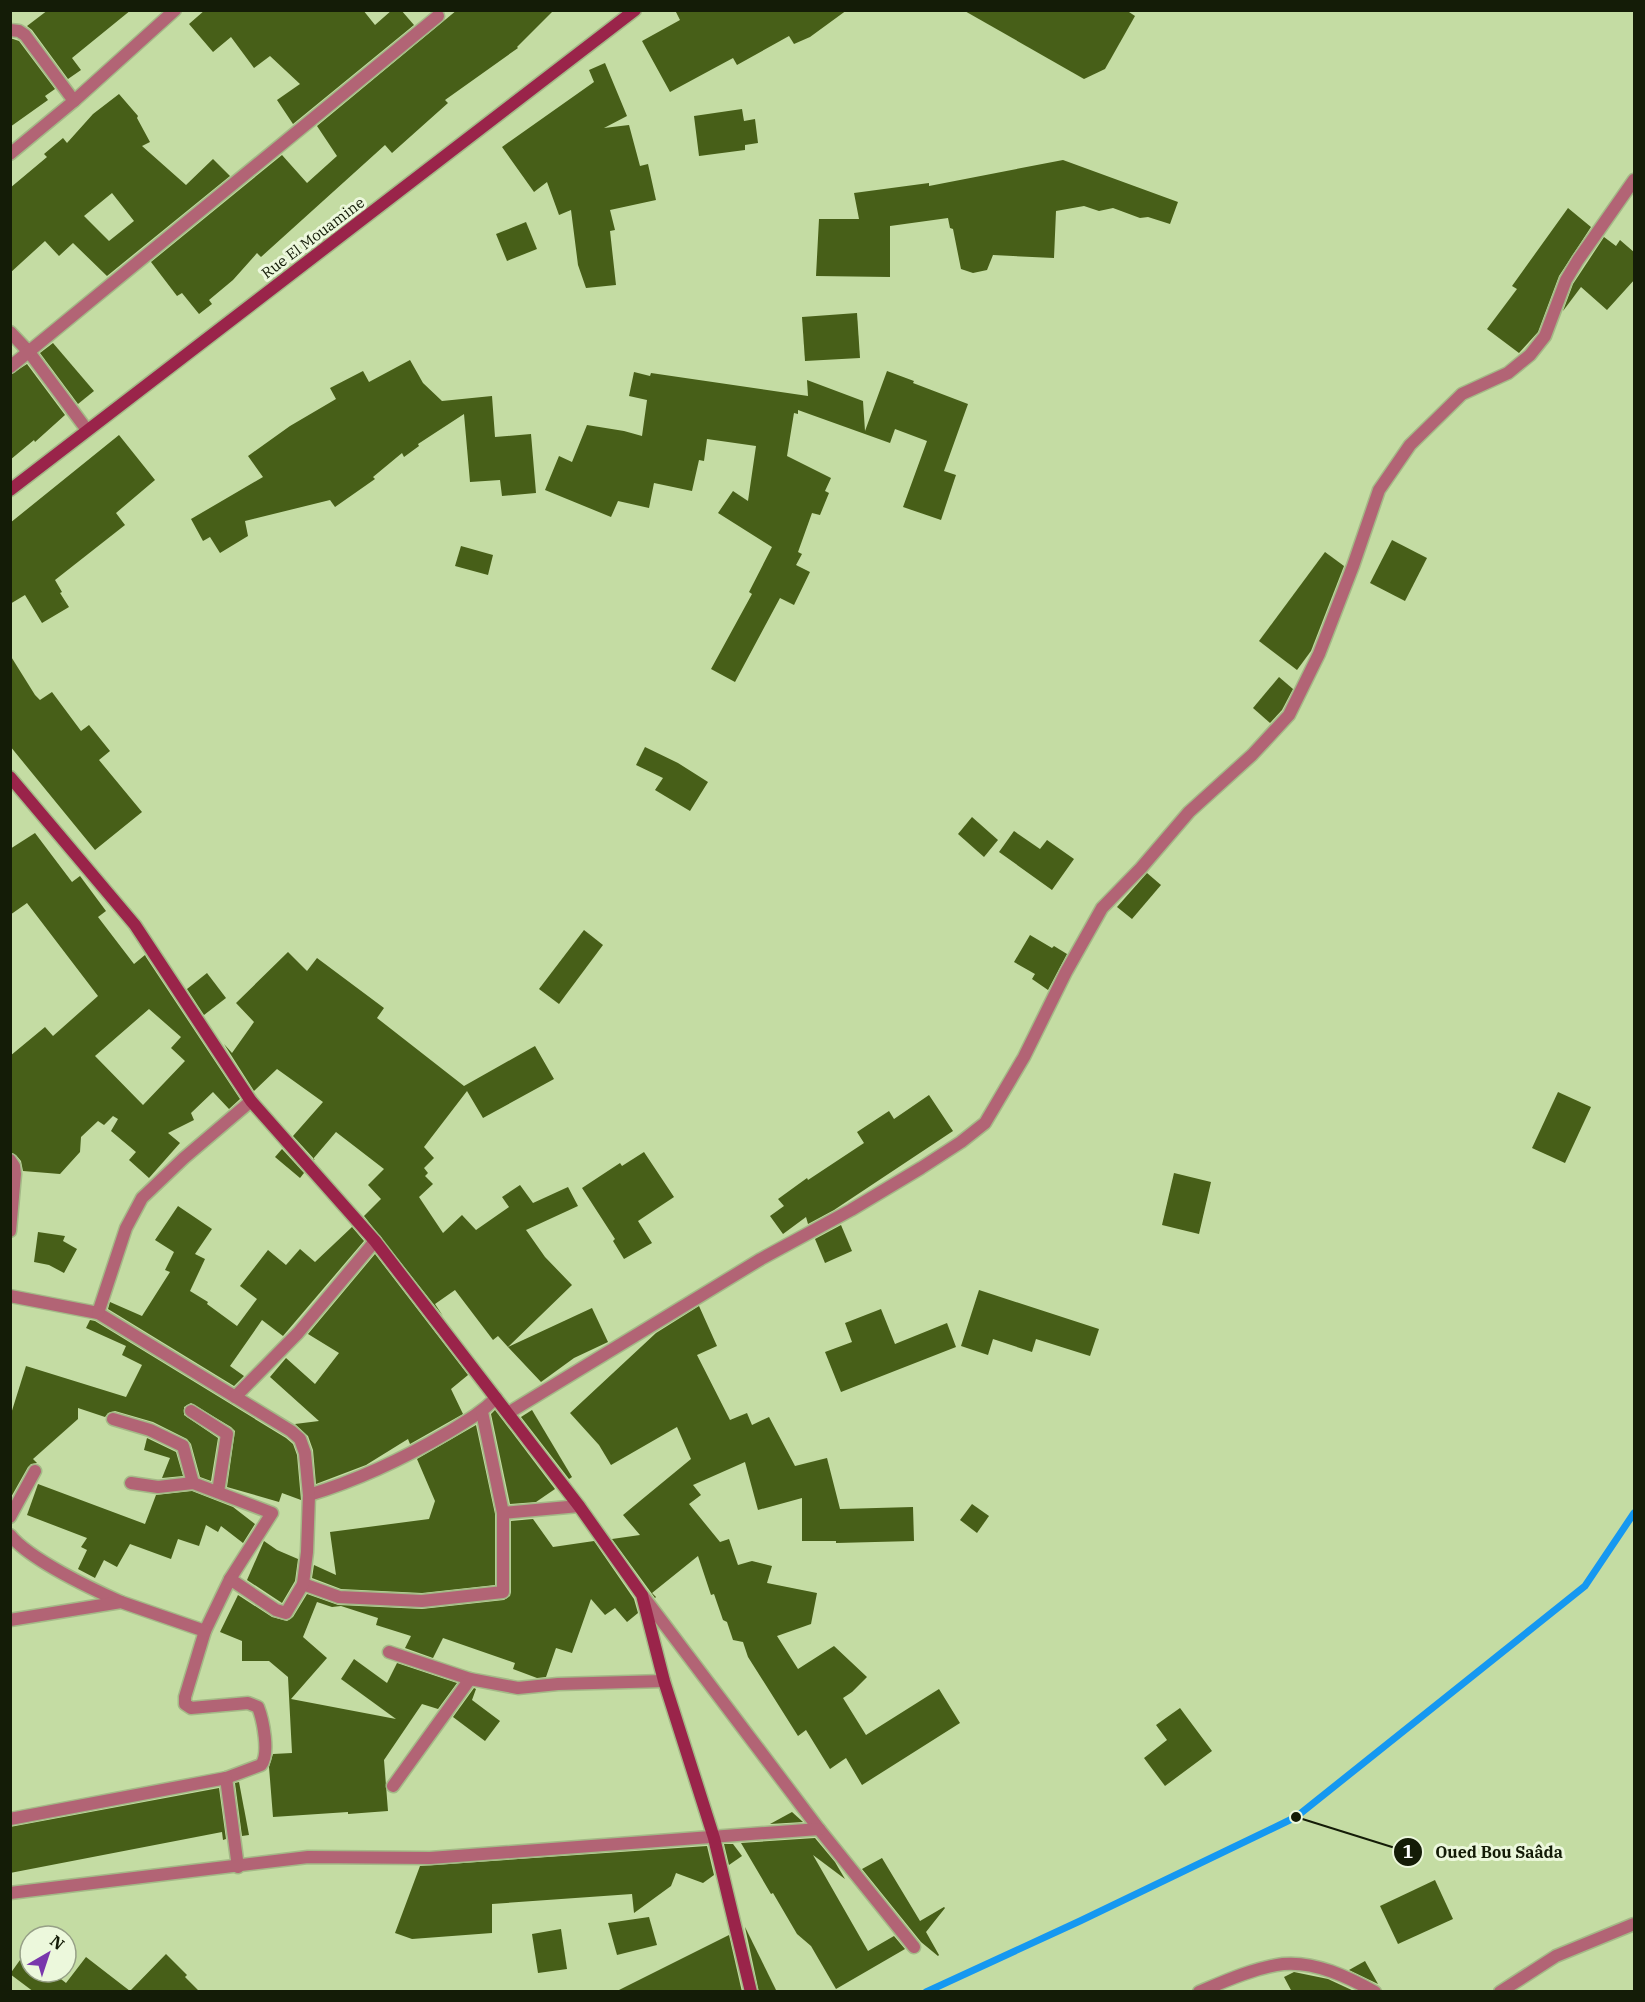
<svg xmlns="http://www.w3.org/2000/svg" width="1645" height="2002" font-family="'IBM Plex Serif',serif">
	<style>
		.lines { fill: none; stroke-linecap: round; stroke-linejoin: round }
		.stream { stroke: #1598f1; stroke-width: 7 }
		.building { fill: #475f18; fill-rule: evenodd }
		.pedestrian-casing { stroke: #a4b987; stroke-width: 15 }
		.minor-casing { stroke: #a4b987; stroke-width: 15 }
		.secondary-casing { stroke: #a4b987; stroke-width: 15 }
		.pedestrian { stroke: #b26475; stroke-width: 12 }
		.minor { stroke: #b26475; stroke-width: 12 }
		.secondary { stroke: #9a244a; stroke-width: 12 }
		.labels { text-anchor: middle; stroke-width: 6; stroke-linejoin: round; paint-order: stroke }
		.street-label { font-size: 15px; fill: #141c07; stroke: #ecf8dc }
		.leader { fill: none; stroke: #141c07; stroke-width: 2 }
		.callout-dot { fill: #141c07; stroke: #ecf8dc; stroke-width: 2 }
		.mark-label { font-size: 18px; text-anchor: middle; font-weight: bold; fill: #fff }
		.callout-label { font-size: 16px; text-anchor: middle; font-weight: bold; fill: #141c07; stroke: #ecf8dc; stroke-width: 6; stroke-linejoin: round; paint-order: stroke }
	</style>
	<rect width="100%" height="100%" fill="#c4dca3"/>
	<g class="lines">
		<!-- stream -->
		<polyline class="stream" points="926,1992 1080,1921 1296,1817 1585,1586 1634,1513"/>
	</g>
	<!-- building -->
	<g class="building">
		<polygon points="48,10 131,10 72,58 81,70 68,79 32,30 27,26"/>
		<polygon points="205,10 363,10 375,25 392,10 401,10 414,25 293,124 277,100 300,84 270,56 254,68 231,37 213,52 189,24"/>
		<polygon points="457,10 554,10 517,47 518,48 445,100 448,103 392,153 385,145 261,257 257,253 233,280 209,300 212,304 199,314 182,293 177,296 151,262 282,155 307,183 337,156 317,126"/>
		<polygon points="675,10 847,10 810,37 794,44 789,36 737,65 733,58 670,92 642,41 680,20"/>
		<polygon points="963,10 1126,10 1135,16 1105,69 1084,79"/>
		<polygon points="10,38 19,41 55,89 45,96 48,100 10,127"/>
		<polygon points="605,63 627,116 604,128 629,125 640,166 648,164 656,200 610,210 615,230 610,231 616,285 586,288 578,265 571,210 559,215 547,182 534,192 502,147 594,82 589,70"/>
		<path d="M119 94 138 116 137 118 150 142 142 146 186 185 213 159 230 176 107 276 73 243 59 256 45 241 10 273V188L47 157 44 154 63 138 67 143 93 114ZM112 193 134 221 109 241 84 216Z"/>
		<polygon points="742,109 744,121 755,119 758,143 745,145 745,150 699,156 694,116"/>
		<polygon points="1063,160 1178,202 1170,224 1148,217 1140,218 1113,208 1099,211 1084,206 1056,211 1054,258 993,255 987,270 973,273 961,269 953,229 950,228 948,218 890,226 890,277 816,276 819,219 859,219 854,193 929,183 929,186"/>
		<polygon points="1568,208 1591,227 1559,276 1538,332 1519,353 1487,329 1517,289 1512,286"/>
		<polygon points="526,222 537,249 507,261 496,234"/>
		<polygon points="1604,237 1616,246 1620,240 1635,253 1635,279 1607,310 1581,287 1563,311 1573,284"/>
		<polygon points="857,313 860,358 805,361 802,317"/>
		<polygon points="53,343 94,391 78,404 40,353"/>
		<polygon points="410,360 423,383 442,401 492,396 495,437 531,434 536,493 502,496 500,480 470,482 464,414 418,444 419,446 404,457 402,453 373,477 375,479 335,507 330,500 245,521 248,536 220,553 210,537 203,541 191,519 263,477 248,456 290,426 336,399 330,388 363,371 369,382"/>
		<polygon points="27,364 65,415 35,442 34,440 10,460 10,375"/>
		<polygon points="887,371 914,381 913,383 968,404 944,471 956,475 941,520 903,507 927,441 895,429 890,443 798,410 798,414 794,413 787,456 831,478 825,491 829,493 820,515 812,513 798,552 802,554 796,565 810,572 794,605 780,598 735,682 711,669 752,594 749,592 772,547 718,513 733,491 748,501 756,446 707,439 704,461 699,460 692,491 654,483 649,508 618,501 611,517 545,490 559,456 572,462 587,425 624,431 642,436 647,400 629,396 634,372 650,376 651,373 808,396 807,380 863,401 865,431"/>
		<polygon points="119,435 155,480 116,513 125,525 55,580 62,592 60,593 69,607 42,623 25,595 10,604 10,523"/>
		<polygon points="1392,540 1427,558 1405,601 1370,583"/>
		<polygon points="461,546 493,555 488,575 455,566"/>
		<polygon points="1325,552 1344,566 1311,651 1297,670 1259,641"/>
		<polygon points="10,655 35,695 40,700 52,692 81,731 89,725 110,751 99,760 142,812 95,850 10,746"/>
		<polygon points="1279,677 1293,689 1282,710 1270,723 1253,708"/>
		<polygon points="645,747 678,763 708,782 690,811 655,790 663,778 636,765"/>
		<polygon points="972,817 998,840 984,857 958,834"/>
		<polygon points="1014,831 1040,849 1047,840 1074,859 1052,890 999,852"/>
		<path d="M35 833 72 882 80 876 106 911 98 917 134 964 145 955 146 957 240 1099 229 1109 213 1092 191 1113 194 1120 168 1133 180 1143 149 1178 129 1160 136 1152 111 1131 118 1119 113 1116 104 1125 98 1121 81 1137 80 1152 60 1174 23 1171 21 1161 16 1155 10 1152V1056L45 1027 53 1036 98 996 27 903 10 915V849ZM149 1009 181 1037 171 1048 185 1061 143 1105 95 1056Z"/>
		<polygon points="1147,873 1161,885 1132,919 1117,907"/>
		<polygon points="584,930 603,945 559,1004 539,989"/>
		<polygon points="1030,935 1052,948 1054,946 1067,954 1048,990 1032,979 1035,974 1014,962"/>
		<polygon points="288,952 307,971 317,958 384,1008 377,1018 464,1086 535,1046 554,1079 483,1118 467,1091 424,1147 434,1158 424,1168 428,1173 425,1176 433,1184 419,1197 443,1233 462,1215 476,1230 509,1207 502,1197 520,1185 533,1203 568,1187 578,1206 526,1230 545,1257 572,1285 508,1347 498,1336 493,1340 455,1290 435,1304 443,1316 364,1216 381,1199 368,1185 384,1169 336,1132 313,1159 315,1160 293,1136 323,1102 277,1069 254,1091 224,1044 232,1053 254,1022 236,1003"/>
		<polygon points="207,973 226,998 204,1015 187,989"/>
		<polygon points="1558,1092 1591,1107 1565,1163 1532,1148"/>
		<polygon points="929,1095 953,1131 834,1210 808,1224 806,1217 783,1234 770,1216 784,1206 778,1199 807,1178 808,1180 864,1143 857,1132 889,1111 894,1119"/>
		<polygon points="282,1149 304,1173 300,1178 275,1157"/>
		<polygon points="644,1152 674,1197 638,1221 652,1243 624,1259 613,1241 615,1239 582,1188 620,1163 622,1166"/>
		<polygon points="1174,1173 1211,1182 1199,1234 1162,1225"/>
		<polygon points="178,1206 212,1229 195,1254 205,1259 190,1291 208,1302 207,1304 237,1326 257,1299 240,1286 268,1250 286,1265 300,1249 315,1262 352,1227 364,1241 283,1336 262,1320 230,1366 244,1376 234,1386 108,1309 110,1302 142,1316 170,1272 165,1270 174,1252 155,1240"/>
		<polygon points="841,1225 852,1251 825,1263 815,1239"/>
		<polygon points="38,1232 65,1236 63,1241 77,1249 64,1273 49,1265 34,1262"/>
		<polygon points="375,1254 468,1375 451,1389 463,1414 410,1444 408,1439 366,1465 316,1484 313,1450 308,1436 295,1424 319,1421 270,1377 286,1358 315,1384 339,1353 308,1334"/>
		<polygon points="979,1290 1099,1329 1090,1356 1036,1339 1032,1352 993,1339 988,1355 961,1346"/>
		<polygon points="699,1306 717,1346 697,1355 730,1420 747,1413 752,1425 769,1417 795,1466 827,1458 840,1509 913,1507 914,1541 836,1543 836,1541 802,1541 802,1498 758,1510 745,1462 693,1485 701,1495 689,1504 720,1542 729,1539 738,1565 752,1561 772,1566 767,1583 817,1593 811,1624 777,1636 798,1669 834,1646 867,1677 852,1692 843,1698 866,1735 939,1689 960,1723 862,1785 846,1758 830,1769 806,1730 798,1736 748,1657 743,1642 733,1640 727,1622 723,1620 714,1594 711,1595 698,1556 652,1593 656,1597 655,1598 612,1539 640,1535 623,1515 691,1459 677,1427 611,1465 599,1445 570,1413 656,1333"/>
		<polygon points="592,1308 608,1342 574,1358 541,1382 508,1347"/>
		<polygon points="881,1309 895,1344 947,1323 956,1347 841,1392 825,1352 852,1342 845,1323"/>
		<polygon points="90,1320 95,1321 286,1438 293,1444 297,1455 301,1500 282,1493 279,1502 227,1487 235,1431 231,1427 191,1403 184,1407 184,1415 218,1438 211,1481 200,1477 191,1444 187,1439 153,1422 115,1411 108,1413 105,1417 78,1408 78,1419 33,1459 37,1463 31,1464 28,1467 10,1499 10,1417 26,1366 126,1397 142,1365 122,1355 126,1346 86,1328"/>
		<polygon points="495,1410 555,1489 536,1502 510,1504 491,1414"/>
		<polygon points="532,1410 572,1477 569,1479 521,1417"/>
		<polygon points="476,1425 495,1514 495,1585 422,1593 341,1589 312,1578 314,1565 336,1575 330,1532 429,1519 435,1501 417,1459"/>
		<polygon points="147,1438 176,1452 183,1476 162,1478 170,1458 144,1450"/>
		<polygon points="38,1484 145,1524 156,1495 192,1491 233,1507 255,1524 243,1543 221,1526 218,1532 206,1525 199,1546 178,1539 171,1559 130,1544 117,1567 104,1560 95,1578 78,1569 87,1550 81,1547 87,1538 27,1515"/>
		<polygon points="972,1504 989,1516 977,1533 960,1520"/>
		<polygon points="533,1519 553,1547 594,1541 634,1599 638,1613 627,1622 615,1608 605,1615 591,1599 572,1653 556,1648 546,1677 537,1678 513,1669 515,1663 443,1638 433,1658 405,1648 411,1636 376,1625 378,1618 341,1606 332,1607 317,1602 303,1637 327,1658 291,1699 396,1719 341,1679 354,1659 387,1683 397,1663 457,1683 438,1709 422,1704 384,1760 388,1811 348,1814 348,1812 273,1817 269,1767 273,1754 292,1753 288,1677 269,1661 242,1661 242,1641 220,1632 238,1595 272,1617 287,1621 293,1617 307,1594 338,1605 422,1609 504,1600 510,1596 511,1592 511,1521"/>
		<polygon points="264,1541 277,1550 298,1559 295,1581 282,1603 247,1580"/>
		<polygon points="474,1688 476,1689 472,1700 500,1721 485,1741 453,1717"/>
		<polygon points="1180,1708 1212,1751 1165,1786 1144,1758 1167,1740 1156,1725"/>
		<polygon points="239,1782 249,1835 242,1836 235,1783"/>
		<polygon points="219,1788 226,1839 223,1840 222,1832 10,1873 10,1827"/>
		<polygon points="792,1812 803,1822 770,1824"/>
		<polygon points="815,1838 835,1862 845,1879 813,1855 868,1951 894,1936 905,1949 836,1989 811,1946 797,1934 773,1893 771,1894 741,1843"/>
		<polygon points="724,1844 733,1844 742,1856 729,1865"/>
		<polygon points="707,1846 714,1875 703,1883 676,1873 671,1886 634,1913 632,1894 492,1904 492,1933 412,1939 395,1933 420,1866"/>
		<polygon points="882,1858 920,1921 944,1907 945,1908 926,1932 939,1955 938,1956 921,1942 862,1869"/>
		<polygon points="1435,1880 1453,1919 1398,1944 1380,1906"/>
		<polygon points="649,1917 657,1945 617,1955 608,1923"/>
		<polygon points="745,1927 777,1992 759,1992"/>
		<polygon points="561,1929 567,1969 538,1973 532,1934"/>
		<polygon points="729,1935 742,1992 615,1992"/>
		<polygon points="30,1946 30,1972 52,1972 66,1983 86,1957 130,1991 166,1954 187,1975 185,1977 200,1992 34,1992 10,1974"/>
		<polygon points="1365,1961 1378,1984 1349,1970"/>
		<polygon points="1294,1972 1328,1979 1356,1992 1292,1992 1284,1977"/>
	</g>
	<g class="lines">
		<defs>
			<g id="pedestrian">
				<polyline points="191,1411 227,1434 218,1492"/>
				<polyline points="113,1419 150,1430 183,1446 193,1483"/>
				<polyline points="131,1483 158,1487 193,1483 272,1513 230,1579"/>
				<path d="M309 1495C358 1480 403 1459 447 1433 465 1422 481 1413 496 1398"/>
				<polyline points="503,1513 579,1506"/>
				<polyline points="10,1517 35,1471"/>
				<path d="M10 1535C29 1559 92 1589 121 1602"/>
				<polyline points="303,1584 339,1597 422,1601 503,1592 503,1513 482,1412"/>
				<polyline points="389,1652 470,1679 518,1688 558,1684 664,1681"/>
				<polyline points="393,1786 470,1679"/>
			</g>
			<g id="minor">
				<polyline points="10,30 19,31 25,35 74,101"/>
				<polyline points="10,154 74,101 175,10"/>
				<polyline points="10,332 29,352 87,430"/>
				<polyline points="10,367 438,16"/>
				<polyline points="10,1160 14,1166 15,1174 10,1231"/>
				<path d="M10 1296 98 1313 291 1431 300 1439 305 1453 309 1495 307 1552 303 1584 286 1613 276 1610 230 1579 205 1631 185 1697V1704L191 1708 248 1703 258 1707C263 1720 270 1754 261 1765L226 1778 10 1819"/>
				<polyline points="98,1313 126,1228 142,1198 184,1158 251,1101"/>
				<polyline points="235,1397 298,1333 375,1241"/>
				<polyline points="508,1413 761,1259 851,1210 921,1168 961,1142 985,1123 1024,1057 1066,972 1102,908 1141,868 1189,812 1252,755 1289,715 1319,654 1353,566 1379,490 1410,445 1462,394 1508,373 1530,355 1545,336 1566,280 1578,260 1634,180"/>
				<polyline points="643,1596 819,1829 914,1947"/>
				<polyline points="10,1620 121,1602 205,1631"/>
				<polyline points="226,1778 238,1867"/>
				<polyline points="10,1893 308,1857 430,1858 819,1829"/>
				<path d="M1199 1992C1225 1981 1254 1968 1283 1964 1315 1961 1348 1977 1375 1992"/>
				<polyline points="1500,1992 1556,1956 1634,1924"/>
			</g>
			<g id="secondary">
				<polyline points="10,490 635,10"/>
				<polyline points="10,777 135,925 251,1101 375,1241 579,1506 642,1595 664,1681 714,1838 751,1992"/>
			</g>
		</defs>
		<!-- pedestrian casing -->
		<use href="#pedestrian" class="pedestrian-casing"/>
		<!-- minor casing -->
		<use href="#minor" class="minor-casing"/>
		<!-- secondary casing -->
		<use href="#secondary" class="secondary-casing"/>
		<!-- pedestrian -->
		<use href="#pedestrian" class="pedestrian"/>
		<!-- minor -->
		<use href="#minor" class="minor"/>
		<!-- secondary -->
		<use href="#secondary" class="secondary"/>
	</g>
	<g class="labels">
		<!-- street labels -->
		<g class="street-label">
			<text transform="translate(313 238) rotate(-37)" y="5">Rue El Mouamine</text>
		</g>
	</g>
	<!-- callouts -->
	<path class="leader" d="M1296 1817L1408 1852"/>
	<g class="callout-dot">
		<circle cx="1296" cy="1817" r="6"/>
		<circle cx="1408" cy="1852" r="15"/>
	</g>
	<g class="mark-label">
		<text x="1408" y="1858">1</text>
	</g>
	<g class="callout-label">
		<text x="1499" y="1858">Oued Bou Saâda</text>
	</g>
	<!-- border -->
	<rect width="1645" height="2002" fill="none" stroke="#141c07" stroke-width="24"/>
	<!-- north arrow -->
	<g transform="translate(48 1954) rotate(39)"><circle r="28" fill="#ecf8dc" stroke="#96a087" stroke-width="1.5"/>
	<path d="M0-4.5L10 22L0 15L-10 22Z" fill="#7937ac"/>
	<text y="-9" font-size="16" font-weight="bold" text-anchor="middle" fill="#141c07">N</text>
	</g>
</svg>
